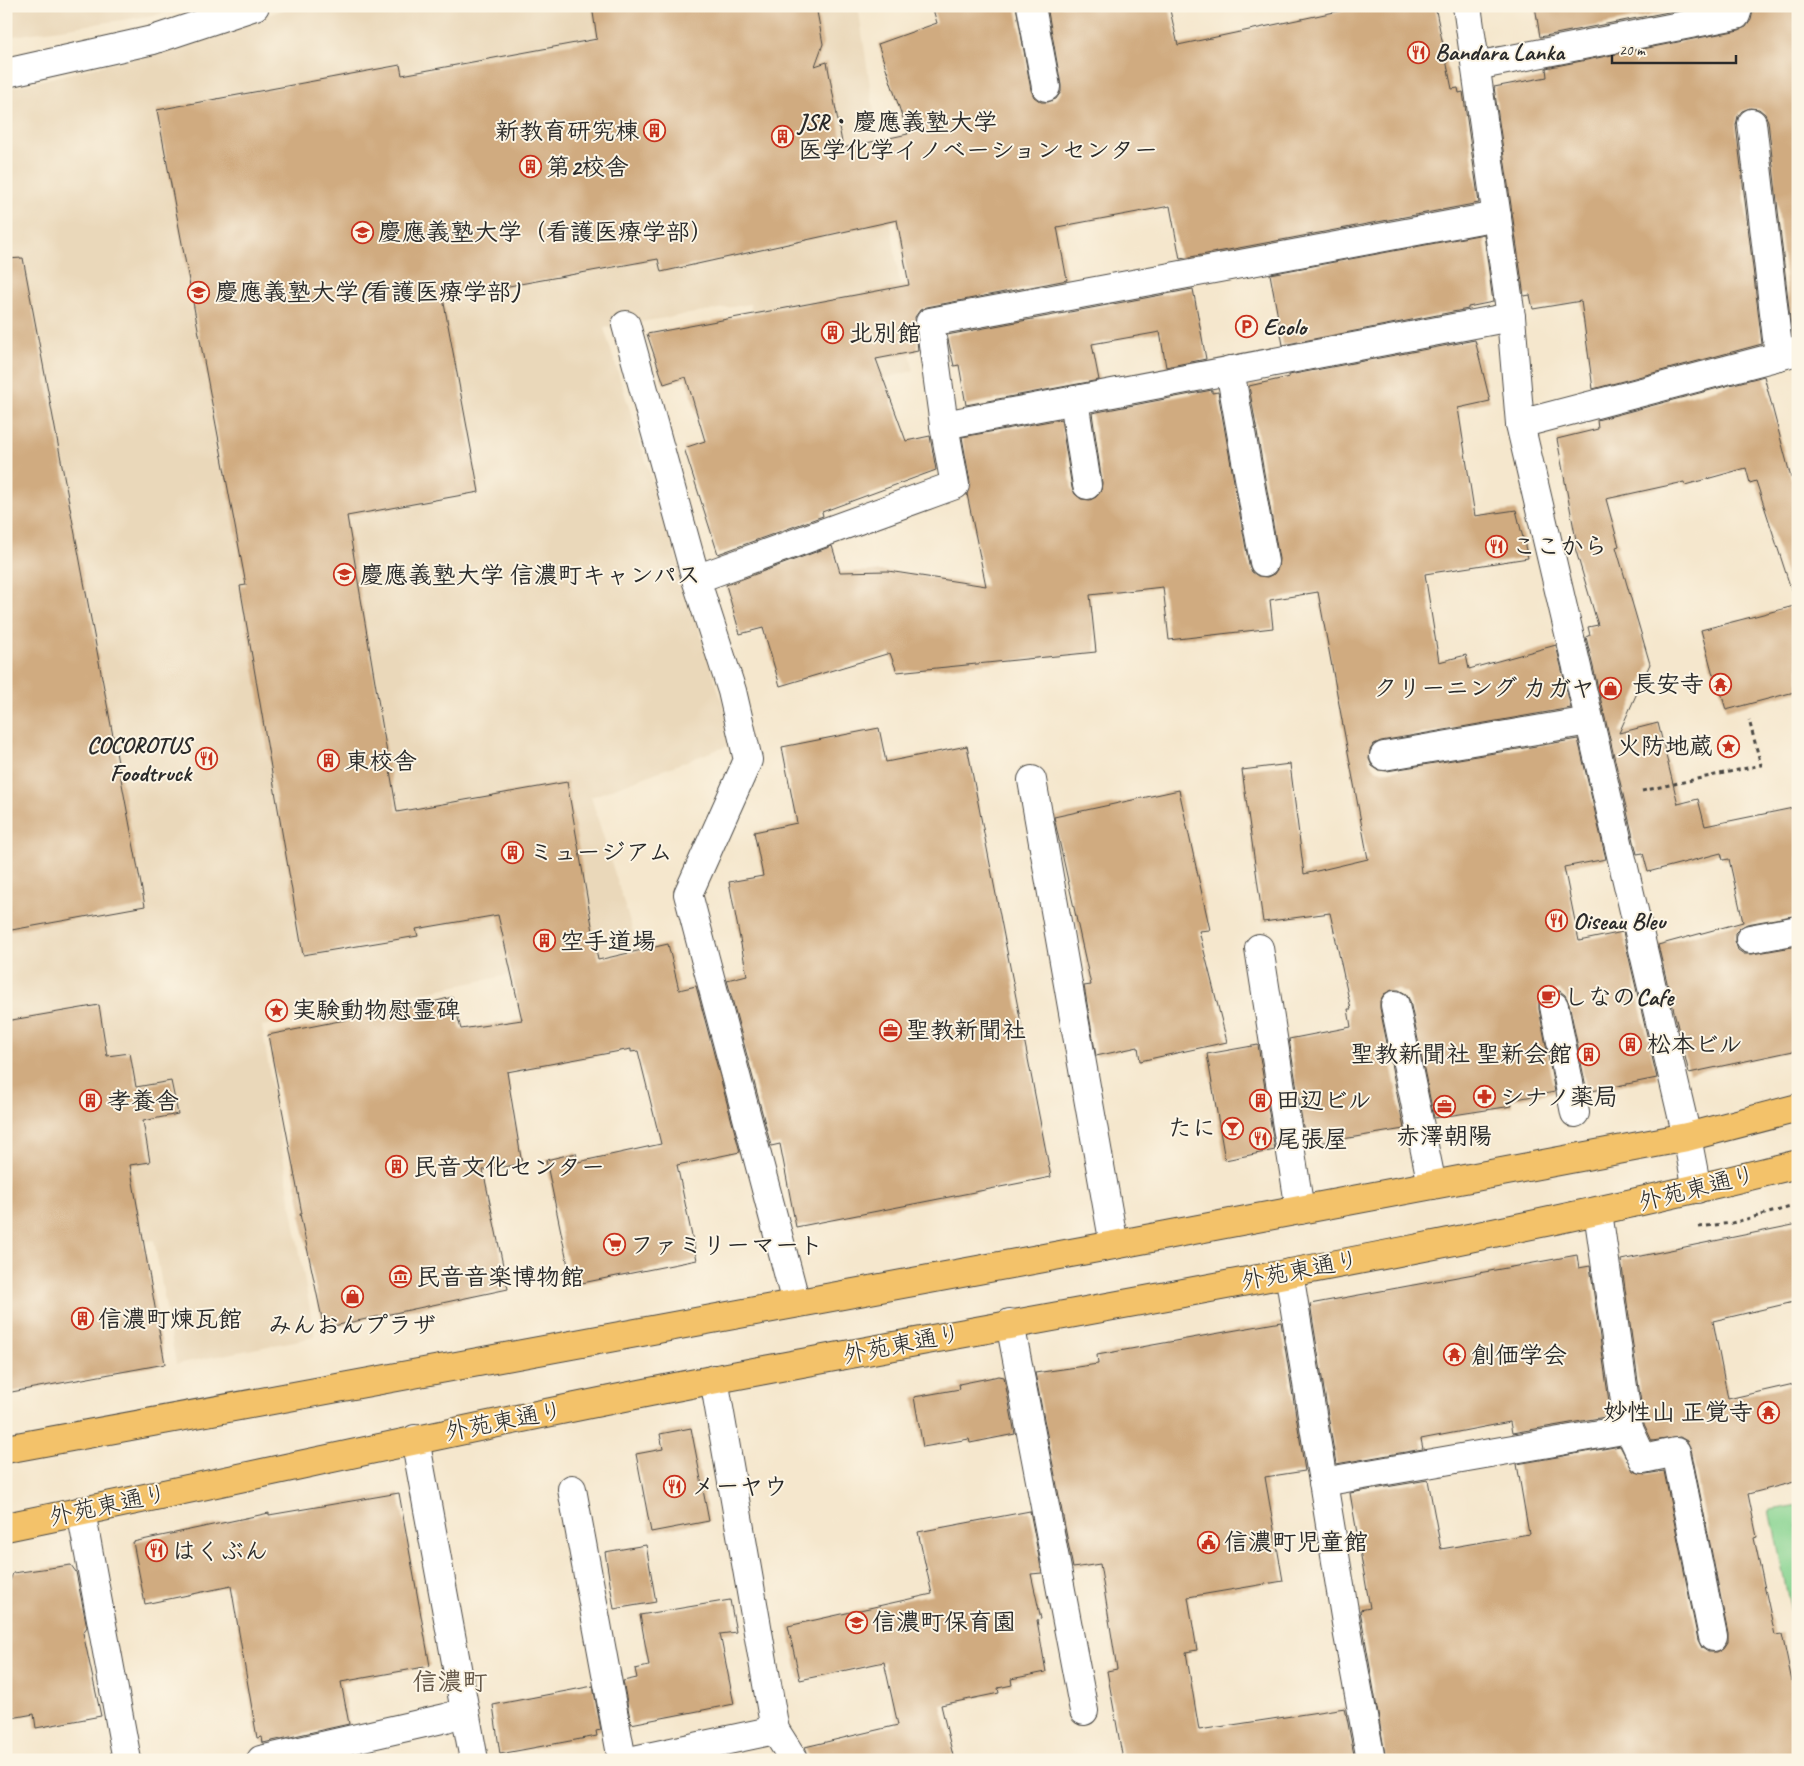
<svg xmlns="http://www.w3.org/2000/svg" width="1804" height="1766" font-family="Caveat,'Klee One',sans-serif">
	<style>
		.built { fill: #ead8ba }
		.green { fill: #88d492; stroke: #5a805e }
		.building { fill: #d0ab80 }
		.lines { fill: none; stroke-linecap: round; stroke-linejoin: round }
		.minor-casing { stroke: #494743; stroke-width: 30 }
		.major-casing { stroke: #494743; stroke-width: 30 }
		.path { stroke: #494743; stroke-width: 3; stroke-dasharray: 4 4; stroke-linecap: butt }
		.minor { stroke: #fff; stroke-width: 28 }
		.major { stroke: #f3c26a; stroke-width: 28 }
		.labels { text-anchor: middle; stroke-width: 4; stroke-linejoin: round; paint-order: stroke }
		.poi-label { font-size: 24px; font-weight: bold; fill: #2b2b2b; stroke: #fcf5e5; text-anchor: start }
		.street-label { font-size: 24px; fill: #2b2b2b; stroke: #fcf5e5 }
		.neighbourhood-label { font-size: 25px; font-weight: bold; fill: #655849; stroke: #fcf5e5 }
	</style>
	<rect width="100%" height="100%" fill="#fcf5e5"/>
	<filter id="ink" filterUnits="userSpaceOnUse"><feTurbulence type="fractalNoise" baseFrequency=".02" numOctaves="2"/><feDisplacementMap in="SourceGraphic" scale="10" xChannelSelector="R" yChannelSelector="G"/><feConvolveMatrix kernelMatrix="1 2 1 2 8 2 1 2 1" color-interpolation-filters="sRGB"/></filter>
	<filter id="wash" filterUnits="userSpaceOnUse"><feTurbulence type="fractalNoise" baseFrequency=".0096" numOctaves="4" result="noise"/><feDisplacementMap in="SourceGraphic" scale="20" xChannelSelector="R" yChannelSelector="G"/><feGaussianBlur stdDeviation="1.12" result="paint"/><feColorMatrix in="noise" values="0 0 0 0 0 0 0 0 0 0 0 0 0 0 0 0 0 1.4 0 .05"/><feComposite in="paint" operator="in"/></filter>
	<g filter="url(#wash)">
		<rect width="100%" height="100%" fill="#f5e7cd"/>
		<!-- built -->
		<g class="built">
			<polygon points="6,6 186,6 156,15 6,37"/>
			<polygon points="294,6 858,6 913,371 776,406 750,304 604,328 735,743 591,797 638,948 262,1026 290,1199 315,1337 176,1364 154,1240 6,1269 6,89 155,53"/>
		</g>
		<!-- green -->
		<polygon class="green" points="1798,1505 1798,1646 1770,1510"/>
		<g id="blocks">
			<!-- building -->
			<g class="building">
				<polygon points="592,6 816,6 823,44 815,66 827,62 843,148 908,134 878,44 937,23 932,6 1016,6 1031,90 1034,97 1041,102 1048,102 1056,99 1061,92 1061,85 1047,6 1169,6 1178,45 1363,6 1435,6 1452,89 1458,88 1459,93 1463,92 1479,203 1180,259 1170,206 1057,227 1067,280 927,307 920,310 915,317 918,351 876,359 906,441 930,436 936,470 822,512 823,516 718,554 684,448 705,441 686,377 664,384 647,334 909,285 897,220 661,272 658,259 443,298 479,492 347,516 397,812 567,782 598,960 668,944 679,990 696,986 740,1152 677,1165 697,1260 572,1285 546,1160 576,1153 578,1162 661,1144 638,1051 631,1052 631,1049 507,1072 522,1164 483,1170 508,1289 324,1328 300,1214 302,1214 268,1035 421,1005 452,997 461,1029 522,1020 498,915 416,929 418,936 303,955 240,586 246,585 157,110 400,65 402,75 597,39"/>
				<polygon points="1535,6 1699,6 1540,37"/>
				<polygon points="1754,6 1798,6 1798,336 1792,336 1768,121 1765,114 1759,109 1750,108 1742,111 1738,116 1736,125 1762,344 1593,389 1581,301 1533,309 1530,295 1524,296 1494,87 1547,77 1546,68 1739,30 1746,27 1751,20"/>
				<polygon points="1484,234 1493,302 1468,307 1468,309 1283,345 1270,274"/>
				<polygon points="23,258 145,906 6,931 6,259"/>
				<polygon points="1193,289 1206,359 1166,367 1160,332 1092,344 1099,380 966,405 959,365 954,366 947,335"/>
				<polygon points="1475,340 1490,401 1458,408 1475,516 1516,510 1528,558 1425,574 1439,662 1466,655 1469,669 1556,645 1571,708 1381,741 1374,744 1370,750 1369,759 1372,766 1378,770 1387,771 1578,739 1606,859 1564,867 1579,941 1623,932 1657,1078 1587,1092 1569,1003 1565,995 1560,991 1551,991 1543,995 1539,1000 1539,1009 1555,1092 1511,1100 1512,1106 1434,1118 1410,1001 1406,994 1399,990 1392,990 1384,994 1380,1001 1380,1008 1404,1129 1306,1145 1289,1039 1351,1027 1348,1009 1351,1009 1330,913 1263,922 1242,770 1290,764 1304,874 1368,859 1318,592 1270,600 1273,628 1169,640 1163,587 1090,595 1096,652 897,672 890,653 780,686 763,628 740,634 726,585 832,546 840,572 888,571 986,586 967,494 970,482 962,437 1061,419 1072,488 1075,494 1081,499 1090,500 1096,497 1101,491 1102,483 1092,413 1212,390 1212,393 1218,392 1249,565 1252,572 1258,576 1267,577 1274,574 1278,568 1279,559 1249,386 1289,377 1289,375"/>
				<polygon points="1764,376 1791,478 1798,476 1798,588 1791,589 1756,481 1750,483 1746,468 1685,485 1684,482 1606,499 1619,546 1616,547 1650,664 1619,733 1658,723 1678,804 1698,799 1705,826 1798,807 1798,915 1747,924 1740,928 1735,933 1735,941 1738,950 1744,954 1752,954 1798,946 1798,1050 1689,1073 1658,945 1743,922 1729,859 1723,860 1721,853 1648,872 1643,853 1637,854 1586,637 1590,635 1588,627 1598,625 1573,541 1576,540 1557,439 1598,429 1597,420"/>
				<polygon points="1798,605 1798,691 1726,710 1716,674 1713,675 1701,630"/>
				<polygon points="879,728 886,762 967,746 1051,1177 796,1227 780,1144 771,1146 727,980 747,975 729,882 763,876 754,832 797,823 782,747"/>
				<polygon points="1179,790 1210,930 1199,931 1227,1042 1140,1061 1138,1047 1096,1056 1084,986 1091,985 1054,817"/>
				<polygon points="99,1005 107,1056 130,1053 136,1087 171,1081 178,1114 143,1121 150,1162 130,1165 165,1364 6,1393 6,1021"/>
				<polygon points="1258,1045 1275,1150 1225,1160 1207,1054"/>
				<polygon points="1798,1224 1798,1301 1713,1321 1728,1399 1798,1383 1798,1481 1748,1494 1757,1537 1754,1538 1775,1635 1782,1634 1798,1710 1798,1760 1386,1760 1360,1610 1370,1608 1350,1493 1428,1480 1441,1549 1529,1534 1517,1464 1620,1446 1633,1471 1646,1474 1664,1471 1698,1640 1702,1648 1708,1652 1717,1652 1724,1648 1728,1642 1728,1634 1691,1449 1687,1441 1680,1437 1652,1441 1644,1424 1621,1260"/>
				<polygon points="1577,1255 1579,1268 1590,1266 1611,1416 1512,1433 1510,1422 1421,1439 1423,1449 1336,1464 1310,1304"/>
				<polygon points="1281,1322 1305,1471 1265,1477 1283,1581 1188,1597 1197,1650 1186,1652 1199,1730 1345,1708 1355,1760 1123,1760 1107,1671 1117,1669 1100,1564 1073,1568 1035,1373 1098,1364 1097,1355"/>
				<polygon points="999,1376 1004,1377 1015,1434 970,1443 969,1439 923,1447 914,1397 960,1389 959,1384"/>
				<polygon points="691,1428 709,1521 651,1532 636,1454 663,1449 660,1434"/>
				<polygon points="399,1493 430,1666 341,1682 349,1724 263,1743 262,1737 257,1738 231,1586 145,1604 133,1542 269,1513 269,1515"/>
				<polygon points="1030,1511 1042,1573 1031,1574 1041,1619 1037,1620 1046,1672 1011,1679 1012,1685 998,1688 999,1693 941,1705 954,1760 810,1760 805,1747 898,1725 884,1662 800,1680 788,1626 932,1594 918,1532"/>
				<polygon points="646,1545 656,1602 614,1609 605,1552"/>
				<polygon points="71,1565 76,1572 87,1627 83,1633 101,1716 36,1728 34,1714 6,1719 6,1590 13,1573"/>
				<polygon points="730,1600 736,1632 720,1634 734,1704 631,1724 623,1681 637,1678 635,1669 649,1666 640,1615"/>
				<polygon points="593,1686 601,1730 596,1731 597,1736 500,1754 493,1705"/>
				<polygon points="355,1755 356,1760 333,1760"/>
			</g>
		</g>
	</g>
	<g filter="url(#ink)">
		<use href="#blocks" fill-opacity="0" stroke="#494743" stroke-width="1"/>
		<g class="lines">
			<defs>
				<g id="minor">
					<polyline points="1031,6 1046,87"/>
					<polyline points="1467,6 1511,317 1520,424 1687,1137 1697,1189"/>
					<polyline points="1476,66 1736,15 1739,6"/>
					<polyline points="6,73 153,40 255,6"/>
					<polyline points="1752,123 1779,356"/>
					<polyline points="626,325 696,579 732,691 748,760 688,894 796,1303"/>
					<polyline points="1230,370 1264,562"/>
					<polyline points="1074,400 1087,485"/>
					<polyline points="1520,424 1798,351"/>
					<polyline points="944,425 1511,317"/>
					<polyline points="696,579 955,485 944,425 930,322 1497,216"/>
					<polyline points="1384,756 1589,721"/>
					<polyline points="1032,780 1114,1245"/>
					<polyline points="1750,939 1798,930"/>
					<polyline points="1259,948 1300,1210"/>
					<polyline points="1395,1005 1432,1185"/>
					<polyline points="1554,1006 1575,1113"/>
					<polyline points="1289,1273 1348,1635 1371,1760"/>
					<polyline points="1010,1323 1084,1711"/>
					<polyline points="714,1379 775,1730 794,1760"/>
					<polyline points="1629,1429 1643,1459 1676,1452 1713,1637"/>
					<polyline points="415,1439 474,1760"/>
					<polyline points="1323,1482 1629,1429 1598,1212"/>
					<polyline points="572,1489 622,1760"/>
					<polyline points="81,1511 127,1760"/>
					<polyline points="261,1760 446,1718 465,1711"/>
					<polyline points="634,1760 775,1730"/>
				</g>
				<g id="major">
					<polyline points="6,1449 1114,1245 1687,1137 1798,1108"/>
					<path d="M6 1527C243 1479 479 1424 717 1379 1078 1310 1441 1253 1798 1164"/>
				</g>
			</defs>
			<!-- minor casing -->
			<use href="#minor" class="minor-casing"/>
			<!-- major casing -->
			<use href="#major" class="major-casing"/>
			<!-- path -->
			<g class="path">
				<polyline points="1642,791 1761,765 1749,720"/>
				<polyline points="1699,1227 1732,1223 1798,1205"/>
			</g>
			<!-- minor -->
			<use href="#minor" class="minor"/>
			<!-- major -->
			<use href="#major" class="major"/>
		</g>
	</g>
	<!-- icons -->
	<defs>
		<symbol id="restaurant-ring" viewBox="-11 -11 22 22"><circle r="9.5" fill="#fcf5e5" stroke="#c8321e" stroke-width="1.5"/><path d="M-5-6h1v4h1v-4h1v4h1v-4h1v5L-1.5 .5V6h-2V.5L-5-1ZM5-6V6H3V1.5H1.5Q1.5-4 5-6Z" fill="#c8321e"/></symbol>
		<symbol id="building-ring" viewBox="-11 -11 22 22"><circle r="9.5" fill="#fcf5e5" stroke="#c8321e" stroke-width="1.5"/><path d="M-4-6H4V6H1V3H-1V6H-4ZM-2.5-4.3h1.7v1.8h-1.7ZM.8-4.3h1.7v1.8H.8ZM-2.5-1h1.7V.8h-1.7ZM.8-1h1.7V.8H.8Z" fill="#c8321e"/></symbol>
		<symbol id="university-ring" viewBox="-11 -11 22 22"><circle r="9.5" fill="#fcf5e5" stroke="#c8321e" stroke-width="1.5"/><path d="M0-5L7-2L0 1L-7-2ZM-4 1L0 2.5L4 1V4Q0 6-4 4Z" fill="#c8321e"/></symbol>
		<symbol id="parking-ring" viewBox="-11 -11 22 22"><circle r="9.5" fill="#fcf5e5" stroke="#c8321e" stroke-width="1.5"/><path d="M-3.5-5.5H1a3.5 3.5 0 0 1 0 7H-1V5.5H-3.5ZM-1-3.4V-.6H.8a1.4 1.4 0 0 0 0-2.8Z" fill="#c8321e"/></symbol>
		<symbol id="temple-ring" viewBox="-11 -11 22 22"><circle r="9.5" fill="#fcf5e5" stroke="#c8321e" stroke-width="1.5"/><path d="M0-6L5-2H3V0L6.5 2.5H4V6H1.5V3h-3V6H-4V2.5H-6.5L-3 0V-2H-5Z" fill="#c8321e"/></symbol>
		<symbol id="shop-ring" viewBox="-11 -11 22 22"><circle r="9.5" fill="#fcf5e5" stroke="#c8321e" stroke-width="1.5"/><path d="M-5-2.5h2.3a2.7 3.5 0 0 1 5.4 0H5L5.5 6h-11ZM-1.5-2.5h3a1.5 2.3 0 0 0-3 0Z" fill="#c8321e"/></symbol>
		<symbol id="sight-ring" viewBox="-11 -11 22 22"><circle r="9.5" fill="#fcf5e5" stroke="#c8321e" stroke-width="1.5"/><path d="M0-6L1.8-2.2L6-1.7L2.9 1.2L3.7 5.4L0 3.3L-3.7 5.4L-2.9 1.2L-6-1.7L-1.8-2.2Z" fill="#c8321e"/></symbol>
		<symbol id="cafe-ring" viewBox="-11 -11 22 22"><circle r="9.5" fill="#fcf5e5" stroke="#c8321e" stroke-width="1.5"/><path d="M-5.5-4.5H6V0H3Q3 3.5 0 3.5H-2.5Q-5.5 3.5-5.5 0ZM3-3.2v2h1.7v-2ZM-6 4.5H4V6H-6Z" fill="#c8321e"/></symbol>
		<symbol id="office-ring" viewBox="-11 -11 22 22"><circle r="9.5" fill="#fcf5e5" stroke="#c8321e" stroke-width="1.5"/><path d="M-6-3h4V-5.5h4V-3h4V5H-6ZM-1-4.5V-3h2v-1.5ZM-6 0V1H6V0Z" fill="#c8321e"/></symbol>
		<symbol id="pharmacy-ring" viewBox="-11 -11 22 22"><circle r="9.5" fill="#fcf5e5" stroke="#c8321e" stroke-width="1.5"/><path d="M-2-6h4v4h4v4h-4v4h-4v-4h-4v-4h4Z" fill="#c8321e"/></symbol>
		<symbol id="bar-ring" viewBox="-11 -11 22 22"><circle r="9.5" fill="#fcf5e5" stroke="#c8321e" stroke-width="1.5"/><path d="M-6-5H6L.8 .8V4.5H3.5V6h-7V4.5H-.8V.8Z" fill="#c8321e"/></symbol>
		<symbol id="supermarket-ring" viewBox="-11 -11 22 22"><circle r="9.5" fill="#fcf5e5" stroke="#c8321e" stroke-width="1.5"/><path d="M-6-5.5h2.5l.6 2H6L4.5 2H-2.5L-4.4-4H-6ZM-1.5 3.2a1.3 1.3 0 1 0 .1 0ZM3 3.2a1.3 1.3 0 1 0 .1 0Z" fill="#c8321e"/></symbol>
		<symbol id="museum-ring" viewBox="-11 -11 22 22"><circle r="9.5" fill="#fcf5e5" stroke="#c8321e" stroke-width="1.5"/><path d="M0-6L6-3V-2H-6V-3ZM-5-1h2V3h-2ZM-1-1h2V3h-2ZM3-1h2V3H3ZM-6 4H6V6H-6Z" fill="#c8321e"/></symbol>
		<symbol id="civic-ring" viewBox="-11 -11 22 22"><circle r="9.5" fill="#fcf5e5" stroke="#c8321e" stroke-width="1.5"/><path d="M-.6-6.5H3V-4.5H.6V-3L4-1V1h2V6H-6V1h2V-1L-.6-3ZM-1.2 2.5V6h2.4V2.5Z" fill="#c8321e"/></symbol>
		<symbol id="school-ring" viewBox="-11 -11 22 22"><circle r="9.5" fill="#fcf5e5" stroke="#c8321e" stroke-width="1.5"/><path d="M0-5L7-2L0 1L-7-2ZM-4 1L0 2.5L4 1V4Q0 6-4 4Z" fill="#c8321e"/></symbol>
	</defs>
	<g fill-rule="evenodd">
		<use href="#restaurant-ring" x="1406" y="40" width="25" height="25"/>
		<use href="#building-ring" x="642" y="118" width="25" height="25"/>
		<use href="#building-ring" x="770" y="124" width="25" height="25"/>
		<use href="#building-ring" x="518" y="154" width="25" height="25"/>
		<use href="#university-ring" x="350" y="220" width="25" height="25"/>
		<use href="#university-ring" x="186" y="280" width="25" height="25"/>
		<use href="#parking-ring" x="1234" y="314" width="25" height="25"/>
		<use href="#building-ring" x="820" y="320" width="25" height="25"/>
		<use href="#restaurant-ring" x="1484" y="534" width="25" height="25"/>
		<use href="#university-ring" x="332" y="562" width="25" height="25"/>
		<use href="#temple-ring" x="1708" y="672" width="25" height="25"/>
		<use href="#shop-ring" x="1598" y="676" width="25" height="25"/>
		<use href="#sight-ring" x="1716" y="734" width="25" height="25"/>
		<use href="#restaurant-ring" x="194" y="746" width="25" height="25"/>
		<use href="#building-ring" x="316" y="748" width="25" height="25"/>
		<use href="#building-ring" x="500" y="840" width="25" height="25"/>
		<use href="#restaurant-ring" x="1544" y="908" width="25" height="25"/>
		<use href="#building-ring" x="532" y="928" width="25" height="25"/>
		<use href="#cafe-ring" x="1536" y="984" width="25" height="25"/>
		<use href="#sight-ring" x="264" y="998" width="25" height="25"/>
		<use href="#office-ring" x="878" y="1018" width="25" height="25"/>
		<use href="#building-ring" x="1618" y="1032" width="25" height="25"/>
		<use href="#building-ring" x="1576" y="1042" width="25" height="25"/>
		<use href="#pharmacy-ring" x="1472" y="1084" width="25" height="25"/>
		<use href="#building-ring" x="1248" y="1088" width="25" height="25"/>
		<use href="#building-ring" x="78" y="1088" width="25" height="25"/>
		<use href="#office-ring" x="1432" y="1094" width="25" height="25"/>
		<use href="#bar-ring" x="1220" y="1116" width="25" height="25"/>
		<use href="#restaurant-ring" x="1248" y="1126" width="25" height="25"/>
		<use href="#building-ring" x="384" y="1154" width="25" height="25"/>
		<use href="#supermarket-ring" x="602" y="1232" width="25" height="25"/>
		<use href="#museum-ring" x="388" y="1264" width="25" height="25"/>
		<use href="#shop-ring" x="340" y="1284" width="25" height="25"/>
		<use href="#building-ring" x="70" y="1306" width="25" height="25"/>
		<use href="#temple-ring" x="1442" y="1342" width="25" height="25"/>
		<use href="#temple-ring" x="1756" y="1400" width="25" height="25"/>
		<use href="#restaurant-ring" x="662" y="1474" width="25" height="25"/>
		<use href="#civic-ring" x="1196" y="1530" width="25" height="25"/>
		<use href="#restaurant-ring" x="144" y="1538" width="25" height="25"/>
		<use href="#school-ring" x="844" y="1610" width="25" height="25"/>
	</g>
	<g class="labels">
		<!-- poi labels -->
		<g class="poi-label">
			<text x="1435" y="60">Bandara Lanka</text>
			<text x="798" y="130">JSR・慶應義塾大学<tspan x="798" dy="28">医学化学イノベーションセンター</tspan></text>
			<text x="639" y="139" text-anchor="end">新教育研究棟</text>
			<text x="546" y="175">第2校舎</text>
			<text x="378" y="240">慶應義塾大学（看護医療学部）</text>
			<text x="215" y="300">慶應義塾大学(看護医療学部)</text>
			<text x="1263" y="335">Ecolo</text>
			<text x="849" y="341">北別館</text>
			<text x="1512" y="554">ここから</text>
			<text x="360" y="583">慶應義塾大学 信濃町キャンパス</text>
			<text x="1704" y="692" text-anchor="end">長安寺</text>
			<text x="1595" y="696" text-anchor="end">クリーニング カガヤ</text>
			<text x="191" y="753" text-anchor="end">COCOROTUS<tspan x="191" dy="28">Foodtruck</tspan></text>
			<text x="1713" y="754" text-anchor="end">火防地蔵</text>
			<text x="345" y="769">東校舎</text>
			<text x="529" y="860">ミュージアム</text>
			<text x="1573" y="929">Oiseau Bleu</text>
			<text x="560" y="949">空手道場</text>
			<text x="1564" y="1005">しなのCafe</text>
			<text x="292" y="1018">実験動物慰霊碑</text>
			<text x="906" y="1038">聖教新聞社</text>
			<text x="1647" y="1052">松本ビル</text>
			<text x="1572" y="1062" text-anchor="end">聖教新聞社 聖新会館</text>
			<text x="1500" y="1105">シナノ薬局</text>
			<text x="1276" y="1108">田辺ビル</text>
			<text x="107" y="1109">孝養舎</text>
			<text x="1216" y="1136" text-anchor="end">たに</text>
			<text x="1444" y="1144" text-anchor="middle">赤澤朝陽</text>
			<text x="1276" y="1147">尾張屋</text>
			<text x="413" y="1175">民音文化センター</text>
			<text x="630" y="1253">ファミリーマート</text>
			<text x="416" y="1285">民音音楽博物館</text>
			<text x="98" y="1327">信濃町煉瓦館</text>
			<text x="352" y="1333" text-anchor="middle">みんおんプラザ</text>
			<text x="1471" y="1363">創価学会</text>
			<text x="1753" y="1420" text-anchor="end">妙性山 正覚寺</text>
			<text x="691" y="1494">メーヤウ</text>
			<text x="1224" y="1550">信濃町児童館</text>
			<text x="172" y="1559">はくぶん</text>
			<text x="872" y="1630">信濃町保育園</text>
		</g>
		<!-- street labels -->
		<g class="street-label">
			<text transform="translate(1697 1188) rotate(-14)" y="8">外苑東通り</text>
			<text transform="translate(1300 1270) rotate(-11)" y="8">外苑東通り</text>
			<text transform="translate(902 1344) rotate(-11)" y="8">外苑東通り</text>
			<text transform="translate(504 1421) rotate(-11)" y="8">外苑東通り</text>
			<text transform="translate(108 1505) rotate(-12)" y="8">外苑東通り</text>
		</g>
		<!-- neighbourhood labels -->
		<g class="neighbourhood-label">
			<text x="450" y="1690">信濃町</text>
		</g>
	</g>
	<!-- margin -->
	<rect width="1804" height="1766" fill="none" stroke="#fcf5e5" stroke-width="25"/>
	<!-- scale -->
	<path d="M1612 55v8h124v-8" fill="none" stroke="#2b2b2b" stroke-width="2.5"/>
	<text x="1619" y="55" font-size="15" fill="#2b2b2b" stroke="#fcf5e5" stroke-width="4" paint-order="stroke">20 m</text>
</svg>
